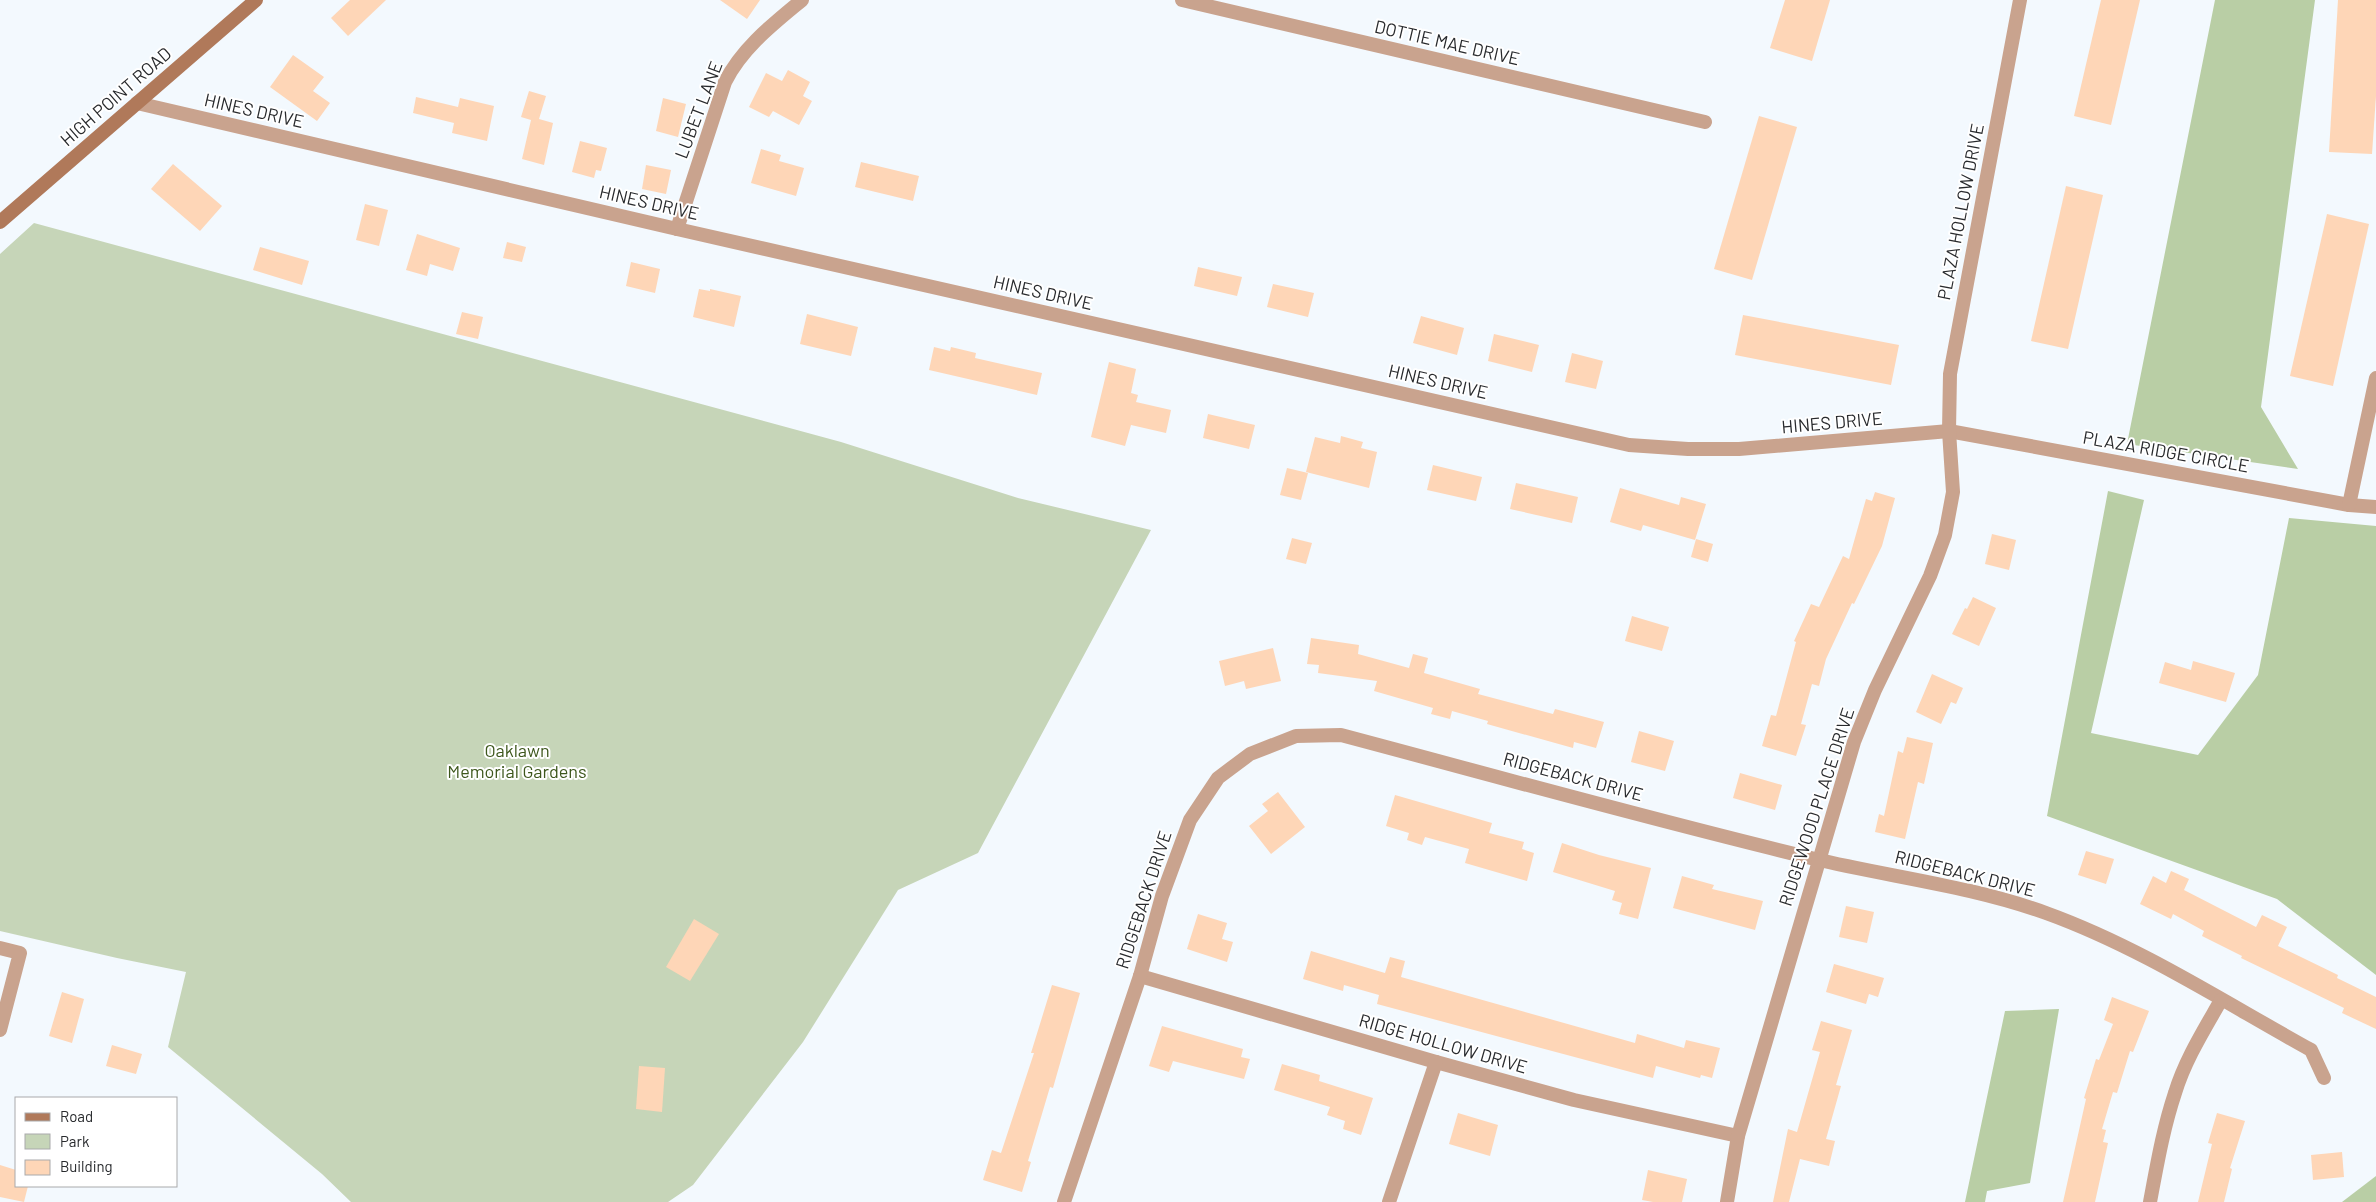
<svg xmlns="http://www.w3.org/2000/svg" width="2376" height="1202" font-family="Barlow,sans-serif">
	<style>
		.green { fill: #c6d5b8 }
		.forest { fill: #b9cea5 }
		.building { fill: #fed6b7 }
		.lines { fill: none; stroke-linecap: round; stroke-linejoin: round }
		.minor { stroke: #c9a38e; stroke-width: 14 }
		.secondary { stroke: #b0795a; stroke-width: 14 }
		.labels { text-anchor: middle; stroke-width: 4; stroke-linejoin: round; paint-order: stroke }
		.street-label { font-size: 18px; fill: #282a2d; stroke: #fff }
		.park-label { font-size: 18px; fill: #3d571c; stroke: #fff }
	</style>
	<rect width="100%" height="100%" fill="#f3f9fe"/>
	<!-- green -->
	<polygon class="green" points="34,223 841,442 1018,498 1151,530 978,853 898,890 803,1042 693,1185 668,1202 351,1202 322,1174 168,1047 186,972 117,958 0,931 0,254"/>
	<!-- forest -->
	<g class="forest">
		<polygon points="2215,0 2315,0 2261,407 2298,469 2127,444"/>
		<polygon points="2108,491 2144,500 2091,733 2198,755 2258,675 2289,518 2376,526 2376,975 2277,899 2047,816"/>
		<polygon points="2059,1009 2030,1183 1987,1191 1985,1202 1965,1202 2005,1011"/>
		<polygon points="2376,1176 2376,1202 2342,1202"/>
	</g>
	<!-- building -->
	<g class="building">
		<polygon points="350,0 386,0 348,36 331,18"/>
		<polygon points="720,0 760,0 747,19"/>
		<polygon points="1785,0 1830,0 1812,61 1770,48"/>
		<polygon points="2101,0 2140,0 2111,125 2074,116"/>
		<polygon points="2338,0 2376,0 2376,96 2372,154 2329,152"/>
		<polygon points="293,55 324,77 313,91 330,103 317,121 270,87"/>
		<polygon points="788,70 810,82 803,96 812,101 799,125 773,111 769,117 749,107 766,73 782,81"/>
		<polygon points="529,91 546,96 539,119 553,123 544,165 522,159 531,120 521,117"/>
		<polygon points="416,97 458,107 460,98 494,106 487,141 452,133 454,123 413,113"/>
		<polygon points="663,98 686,104 678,137 656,131"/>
		<polygon points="1759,116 1797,127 1752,280 1714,269"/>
		<polygon points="580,141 607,148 601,171 596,170 594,178 572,172"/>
		<polygon points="761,149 781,155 779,161 804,168 796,196 751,183"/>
		<polygon points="861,162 919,176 913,201 855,187"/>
		<polygon points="173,164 222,206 200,231 151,189"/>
		<polygon points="646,165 671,170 666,194 642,189"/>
		<polygon points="2066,186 2103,195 2068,349 2031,341"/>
		<polygon points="365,204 388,210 379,246 356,240"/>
		<polygon points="2327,214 2369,224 2333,386 2290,376"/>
		<polygon points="417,234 460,248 453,271 430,264 427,276 406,270"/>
		<polygon points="507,242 526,247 522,262 503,258"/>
		<polygon points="260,247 309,261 302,285 253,270"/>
		<polygon points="631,262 660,269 655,293 626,286"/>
		<polygon points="1198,267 1242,277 1237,296 1194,286"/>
		<polygon points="1273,284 1314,293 1308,317 1267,307"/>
		<polygon points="699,289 710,291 710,289 741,296 734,327 693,317"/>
		<polygon points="462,312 483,317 478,339 456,334"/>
		<polygon points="807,314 858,327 851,356 800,344"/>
		<polygon points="1743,315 1899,345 1891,385 1735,355"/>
		<polygon points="1421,316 1464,328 1457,355 1413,343"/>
		<polygon points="1494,334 1539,345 1532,372 1488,361"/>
		<polygon points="934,347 950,351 951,347 976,353 975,358 1042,373 1037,395 929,370"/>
		<polygon points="1572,353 1603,361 1596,389 1565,382"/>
		<polygon points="1109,362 1136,369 1131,393 1138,395 1136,402 1171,410 1166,433 1131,425 1125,446 1091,437"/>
		<polygon points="1208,414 1255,425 1249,449 1203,438"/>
		<polygon points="1341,436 1363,442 1361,448 1377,452 1369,488 1306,472 1315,437 1340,443"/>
		<polygon points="1433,465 1482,477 1476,501 1427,490"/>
		<polygon points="1287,468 1308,473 1301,500 1280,495"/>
		<polygon points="1516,483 1578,497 1572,523 1510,509"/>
		<polygon points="1620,488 1679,505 1681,497 1706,504 1695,540 1643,525 1641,531 1610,522"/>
		<polygon points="1875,492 1895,498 1882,546 1854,604 1852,603 1826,659 1819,686 1812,684 1801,724 1806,725 1796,756 1762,746 1771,715 1776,716 1796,642 1794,641 1811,604 1819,607 1843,556 1849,559 1866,499 1872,501"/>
		<polygon points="1992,534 2016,540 2009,570 1985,564"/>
		<polygon points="1292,538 1312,543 1306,564 1286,559"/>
		<polygon points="1696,539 1713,544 1708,562 1691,557"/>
		<polygon points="1973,597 1996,608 1979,646 1952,634 1965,608 1967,609"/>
		<polygon points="1632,616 1669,627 1662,651 1625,641"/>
		<polygon points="1311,638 1359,645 1358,654 1409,668 1413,654 1428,658 1424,673 1480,689 1478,694 1553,714 1555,709 1604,722 1596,748 1574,742 1573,748 1487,724 1488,721 1452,711 1450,719 1431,714 1433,708 1374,691 1377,681 1318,673 1319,665 1307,664"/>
		<polygon points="1273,648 1281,681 1246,689 1244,681 1225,686 1219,661"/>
		<polygon points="2193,661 2235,673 2226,702 2159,683 2165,662 2191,670"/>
		<polygon points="1932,674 1963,688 1956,704 1951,702 1941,724 1916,712"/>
		<polygon points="1639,731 1674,741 1665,771 1631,762"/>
		<polygon points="1907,737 1933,743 1924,784 1918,782 1905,839 1875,832 1879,814 1884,816 1898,751 1903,753"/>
		<polygon points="1740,773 1782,785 1775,810 1733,798"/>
		<polygon points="1278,792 1305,827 1271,854 1249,826 1268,811 1262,804"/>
		<polygon points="1395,795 1492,823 1489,833 1524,842 1522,849 1534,853 1527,881 1465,863 1469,849 1425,837 1422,845 1407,840 1409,833 1386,826"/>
		<polygon points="1562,843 1599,855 1651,868 1638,919 1619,914 1622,903 1612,900 1615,891 1553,872"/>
		<polygon points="2086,851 2114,859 2106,884 2078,875"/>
		<polygon points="2171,871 2189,879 2184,890 2256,927 2262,915 2287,927 2278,946 2338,975 2337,978 2376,997 2376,1029 2342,1013 2344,1008 2241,958 2242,956 2202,936 2204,931 2173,914 2171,919 2140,904 2153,876 2166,883"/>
		<polygon points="1682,876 1714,885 1712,889 1763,901 1755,930 1673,908"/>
		<polygon points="1846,906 1874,912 1867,943 1839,937"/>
		<polygon points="1198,914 1227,923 1222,939 1233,942 1227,962 1187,949"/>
		<polygon points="694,919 719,934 690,981 666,967"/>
		<polygon points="1311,951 1385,973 1390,957 1405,961 1401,977 1635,1043 1637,1034 1684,1048 1686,1040 1720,1048 1712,1078 1701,1075 1700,1078 1656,1066 1653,1078 1377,1004 1379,995 1344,985 1343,991 1303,979"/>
		<polygon points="1834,964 1884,978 1878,997 1869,994 1866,1004 1826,992"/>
		<polygon points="1052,985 1080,993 1053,1088 1050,1087 1028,1161 1031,1162 1022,1192 983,1180 992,1150 1001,1153 1034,1053 1031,1053"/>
		<polygon points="62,992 84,999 72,1043 49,1036"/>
		<polygon points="2112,997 2149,1011 2133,1052 2130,1051 2117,1093 2113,1092 2102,1129 2106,1130 2103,1142 2108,1143 2095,1202 2063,1202 2086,1099 2084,1098 2096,1059 2099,1060 2113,1024 2104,1020"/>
		<polygon points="1821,1021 1852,1030 1836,1085 1841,1086 1826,1139 1835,1141 1829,1166 1800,1159 1789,1202 1773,1202 1788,1129 1797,1132 1820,1052 1812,1050"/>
		<polygon points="1162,1026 1243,1049 1241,1057 1250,1059 1244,1079 1173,1061 1169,1072 1149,1066"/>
		<polygon points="112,1045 142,1054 136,1074 106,1066"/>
		<polygon points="1282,1064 1320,1075 1319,1081 1373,1098 1361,1135 1343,1129 1345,1121 1327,1115 1330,1107 1274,1090"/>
		<polygon points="639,1066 665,1068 662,1112 636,1109"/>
		<polygon points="1458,1113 1498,1125 1490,1156 1449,1144"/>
		<polygon points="2217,1113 2245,1121 2230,1168 2232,1169 2224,1202 2198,1202 2212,1144 2208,1143"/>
		<polygon points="2342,1152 2344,1177 2313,1180 2311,1155"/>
		<polygon points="0,1165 16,1170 16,1186 28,1186 24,1202 0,1197"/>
		<polygon points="1648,1170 1687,1179 1682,1202 1653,1202 1642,1200"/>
	</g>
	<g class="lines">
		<!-- minor -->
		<g class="minor">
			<polyline points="1182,0 1705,122"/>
			<polyline points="137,103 677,229 1629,445 1688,449 1739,449 1949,431 2349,505 2376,507"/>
			<path d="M677 229 725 82C742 48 773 24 802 0"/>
			<polyline points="2349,505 2376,378"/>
			<polyline points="0,948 20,953 0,1030"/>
			<polyline points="1140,976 1436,1062 1574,1100 1738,1136"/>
			<path d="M1064 1202 1140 976 1162 896 1190 820 1218 778 1250 754 1296 736 1341 735C1499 777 1656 821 1815 859 1891 877 1971 886 2046 913 2140 947 2224 1002 2311 1050L2324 1078"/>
			<polyline points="1389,1202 1436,1062"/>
			<polyline points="1727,1202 1738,1136 1854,742 1875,690 1930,576 1945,535 1953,492 1949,431 1950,374 2020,0"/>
			<path d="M2150 1202C2157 1165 2163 1129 2175 1093 2185 1060 2204 1030 2221 1000"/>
		</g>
		<!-- secondary -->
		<polyline class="secondary" points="0,222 256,0"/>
	</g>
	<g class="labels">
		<!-- street labels -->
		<g class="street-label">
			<text transform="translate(1447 43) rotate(13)" y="6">DOTTIE MAE DRIVE</text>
			<text transform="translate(116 97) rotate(-41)" y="6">HIGH POINT ROAD</text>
			<text transform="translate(699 110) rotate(-69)" y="6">LUBET LANE</text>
			<text transform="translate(254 111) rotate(13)" y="6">HINES DRIVE</text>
			<text transform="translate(649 203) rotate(13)" y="6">HINES DRIVE</text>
			<text transform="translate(1961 212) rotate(-79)" y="6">PLAZA HOLLOW DRIVE</text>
			<text transform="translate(1043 293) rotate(13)" y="6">HINES DRIVE</text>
			<text transform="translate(1438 382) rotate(13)" y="6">HINES DRIVE</text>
			<text transform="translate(1832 423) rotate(-5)" y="6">HINES DRIVE</text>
			<text transform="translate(2166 452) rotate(10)" y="6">PLAZA RIDGE CIRCLE</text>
			<text transform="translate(1573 777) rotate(15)" y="6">RIDGEBACK DRIVE</text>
			<text transform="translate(1817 807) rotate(-72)" y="6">RIDGEWOOD PLACE DRIVE</text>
			<text transform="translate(1965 874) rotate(14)" y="6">RIDGEBACK DRIVE</text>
			<text transform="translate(1144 900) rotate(-72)" y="6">RIDGEBACK DRIVE</text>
			<text transform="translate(1443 1044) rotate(16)" y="6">RIDGE HOLLOW DRIVE</text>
		</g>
		<!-- park labels -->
		<g class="park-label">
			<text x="517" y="757">Oaklawn<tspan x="517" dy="21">Memorial Gardens</tspan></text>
		</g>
	</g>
	<!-- legend -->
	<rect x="15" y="1097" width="162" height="90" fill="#ffffff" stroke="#a9aaab"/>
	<rect x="25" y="1113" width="25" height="8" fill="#b0795a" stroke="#a9aaab"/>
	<text x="60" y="1122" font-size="15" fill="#282a2d">Road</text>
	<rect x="25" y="1134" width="25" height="15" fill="#c6d5b8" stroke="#a9aaab"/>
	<text x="60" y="1147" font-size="15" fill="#282a2d">Park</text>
	<rect x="25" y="1160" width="25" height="15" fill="#fed6b7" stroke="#a9aaab"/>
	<text x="60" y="1172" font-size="15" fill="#282a2d">Building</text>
</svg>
